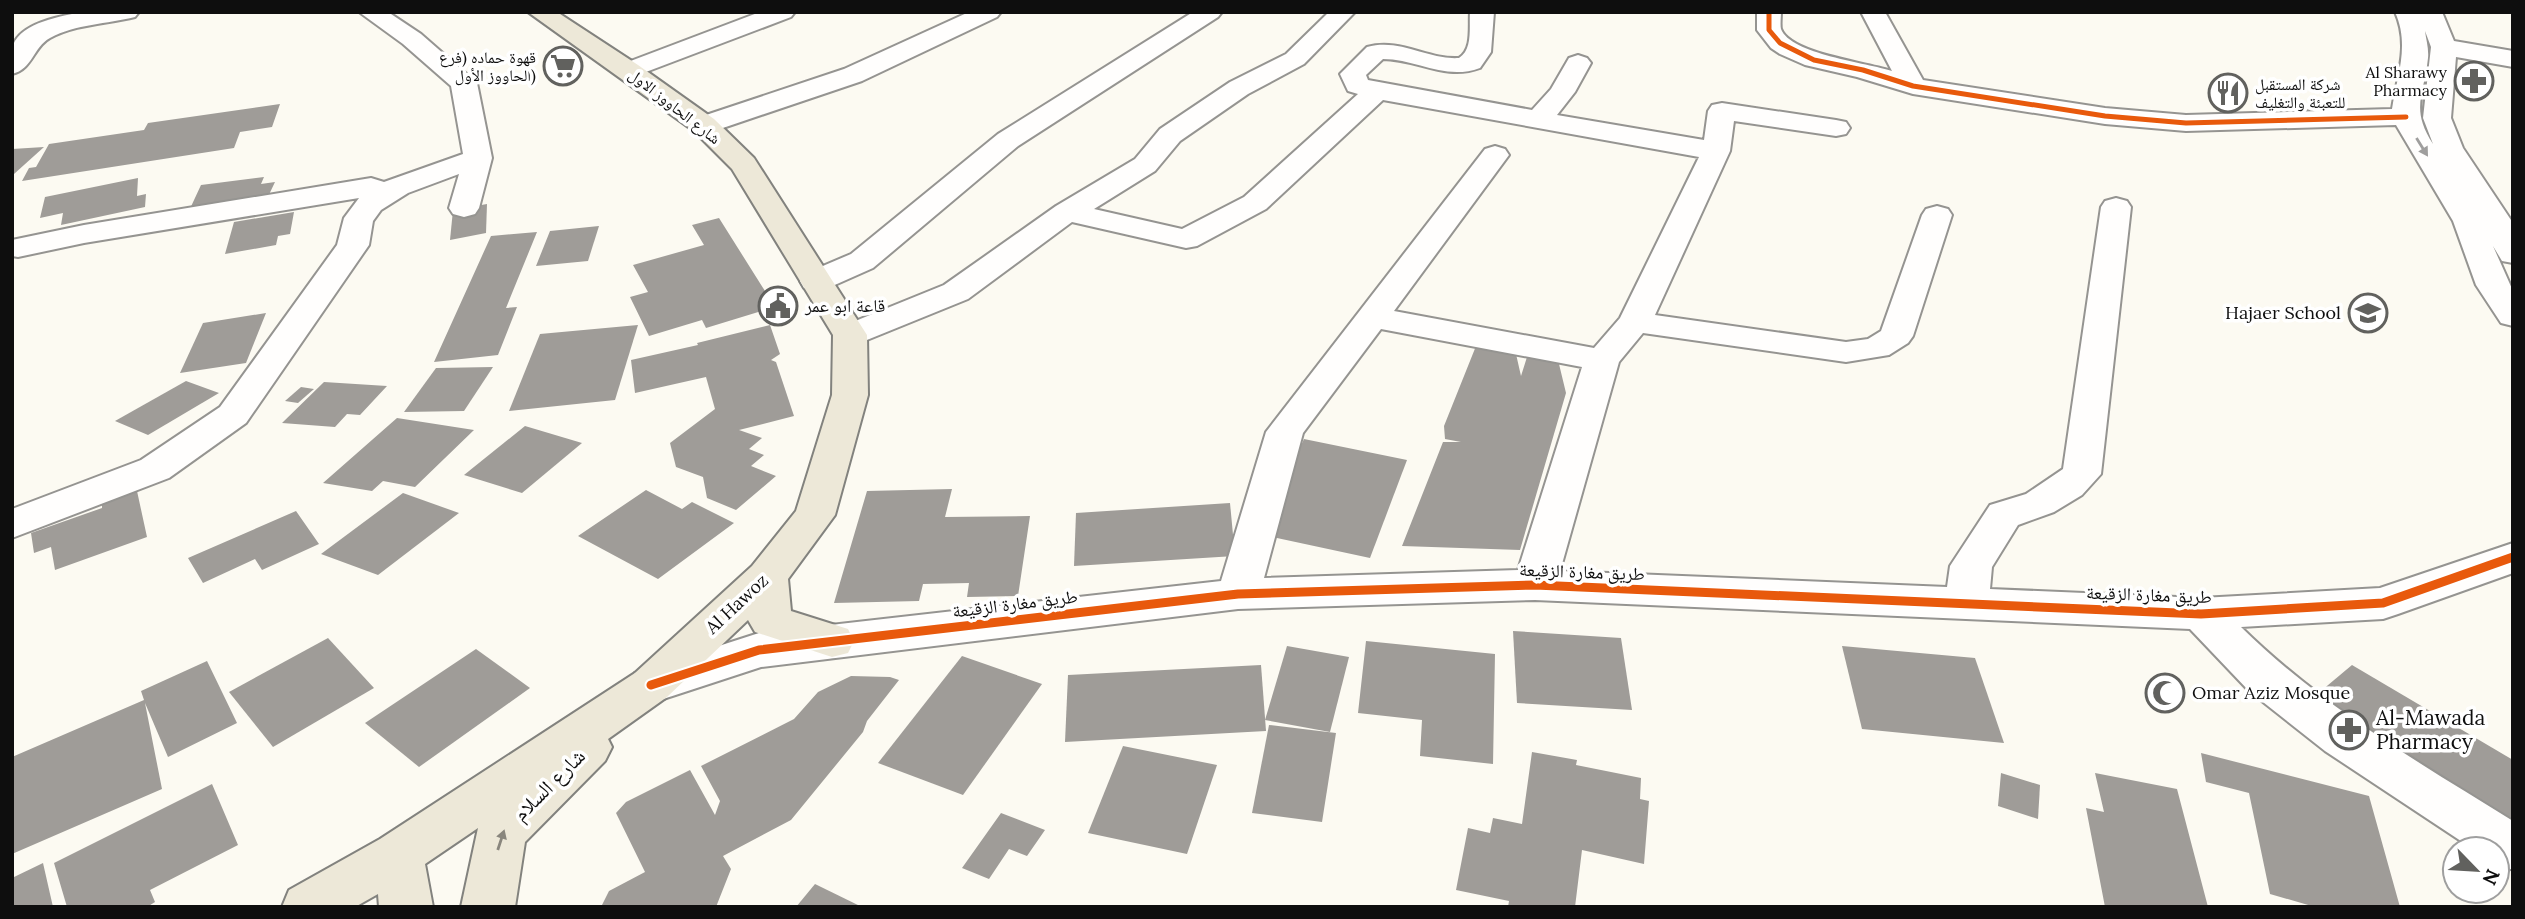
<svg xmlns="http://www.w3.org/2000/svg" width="2525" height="919" font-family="Lora,'Noto Naskh Arabic',serif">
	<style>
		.building { fill: #9f9c98 }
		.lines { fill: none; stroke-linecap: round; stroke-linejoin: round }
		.minor-casing { stroke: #959491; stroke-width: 4 }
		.major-casing { stroke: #82827e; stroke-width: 4 }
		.minor { fill: #fffefd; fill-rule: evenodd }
		.major { fill: #ede8d8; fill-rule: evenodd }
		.cycleway-far1-casing { stroke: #fff; stroke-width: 9 }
		.cycleway-casing { stroke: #fff; stroke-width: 13 }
		.cycleway-far1 { stroke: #e8590c; stroke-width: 5 }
		.cycleway { stroke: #e8590c; stroke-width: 9 }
		.oneway { fill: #9f9e9d }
		.oneway2 { fill: #89867d }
		.labels { text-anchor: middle; stroke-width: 7; stroke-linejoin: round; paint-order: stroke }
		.far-poi-label { font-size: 16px; fill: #0e0e0e; stroke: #fff; text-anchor: end }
		.far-street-label { font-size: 16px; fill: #0e0e0e; stroke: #fff }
		.poi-label { font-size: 18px; fill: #0e0e0e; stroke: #fff; text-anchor: start }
		.street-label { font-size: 18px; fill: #0e0e0e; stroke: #fff }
		.near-poi-label { font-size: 21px; fill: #0e0e0e; stroke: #fff; text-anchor: start }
		.near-street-label { font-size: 21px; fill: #0e0e0e; stroke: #fff }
	</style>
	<rect width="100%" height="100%" fill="#fcfaf2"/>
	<!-- building -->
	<g class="building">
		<polygon points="280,104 272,127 240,132 234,148 22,181 29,168 36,167 49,144 144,130 148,123"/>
		<polygon points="44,147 14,174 12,174 12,149"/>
		<polygon points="264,177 261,184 275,182 266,201 188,213 201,185"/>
		<polygon points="138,178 137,196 146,194 145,207 61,225 63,213 40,218 45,197"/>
		<polygon points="487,204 486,233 450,240 453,210"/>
		<polygon points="294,212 290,234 278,236 276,245 225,254 234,222"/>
		<polygon points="719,218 775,307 706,328 702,320 649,336 630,297 648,292 633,265 704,245 692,225"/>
		<polygon points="599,226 588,261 536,266 550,231"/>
		<polygon points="537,232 506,308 517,307 498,355 434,362 491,236"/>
		<polygon points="266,313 246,363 180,373 203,323"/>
		<polygon points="638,325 615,400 509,411 540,334"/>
		<polygon points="770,325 780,354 771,360 776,362 794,416 739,430 762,438 749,449 764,455 751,466 776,476 736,510 707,498 703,477 676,467 670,443 715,409 706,377 635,393 631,360 698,345 697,343"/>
		<polygon points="1476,346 1516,354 1521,376 1527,357 1559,364 1566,393 1520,550 1402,546 1443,442 1461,442 1445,439 1444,426"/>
		<polygon points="493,367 464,411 404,412 436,368"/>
		<polygon points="186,381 219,393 148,435 115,421"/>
		<polygon points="324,382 387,386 360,415 347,414 335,427 282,423"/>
		<polygon points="301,387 314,389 298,403 285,401"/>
		<polygon points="397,418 474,430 415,487 383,481 372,491 323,483"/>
		<polygon points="525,426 582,443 522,493 464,475"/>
		<polygon points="1304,439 1407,460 1370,558 1259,534"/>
		<polygon points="952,489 945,517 1030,516 1018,596 967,597 969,583 923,584 919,601 834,603 867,491"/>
		<polygon points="646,490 682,509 692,502 734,523 658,579 578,536"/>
		<polygon points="137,491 147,537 55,570 51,547 34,553 31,533 102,508 102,503"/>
		<polygon points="403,493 459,513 378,575 321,554"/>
		<polygon points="1230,503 1235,556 1074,566 1076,513"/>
		<polygon points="296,511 319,544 262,570 255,559 203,583 188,558"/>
		<polygon points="1513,631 1621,638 1632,710 1517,703"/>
		<polygon points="328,638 374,688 273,747 229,692"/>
		<polygon points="1366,641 1495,654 1493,764 1420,756 1422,720 1358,713"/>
		<polygon points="1287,646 1349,657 1330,732 1265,720"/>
		<polygon points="1842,646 1975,658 2004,743 1862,729"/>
		<polygon points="476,649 530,688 419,767 365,723"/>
		<polygon points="962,656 1042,684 963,795 878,763"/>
		<polygon points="207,661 237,723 168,757 145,703 162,789 12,854 12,757 144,700 141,691"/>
		<polygon points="1261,665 1266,731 1065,742 1068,675"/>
		<polygon points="2352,665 2513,760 2513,828 2309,701"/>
		<polygon points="851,676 890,677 899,680 867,721 863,732 791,820 723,856 731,869 716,907 601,907 609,891 645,872 616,813 626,802 690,770 715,815 720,801 701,766 794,719 818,692"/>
		<polygon points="1269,725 1336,733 1322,822 1252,813"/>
		<polygon points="1123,746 1217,765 1187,854 1088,833"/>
		<polygon points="1532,752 1577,760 1576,765 1641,778 1640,799 1649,801 1644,864 1582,850 1575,907 1508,907 1509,901 1456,890 1468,828 1490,833 1493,818 1522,824"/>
		<polygon points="2201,753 2369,796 2400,907 2315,907 2270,894 2249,793 2206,782"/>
		<polygon points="2001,773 2040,785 2038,819 1998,806"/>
		<polygon points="2095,773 2177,789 2208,907 2105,907 2086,808 2104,812"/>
		<polygon points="212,784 238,845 150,890 155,902 147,907 67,907 54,863"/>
		<polygon points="1001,813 1045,830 1027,856 1009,849 989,879 962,868"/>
		<polygon points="43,863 53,907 12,907 12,878"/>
		<polygon points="815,884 862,907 796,907"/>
	</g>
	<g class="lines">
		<defs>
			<g id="minor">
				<path d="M83 12H139L135 17C107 24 76 24 50 38 33 47 33 69 12 74 12 65 10 53 13 45 22 22 62 16 83 12Z"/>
				<polygon points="359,12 388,12 421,34 477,83 492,158 479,208 475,214 464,217 453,214 449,208 459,174 408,193 381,210 373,221 369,245 246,423 169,478 12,538 12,509 141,460 220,407 337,245 344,218 359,198 84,243 18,257 12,256 12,240 84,225 371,178 384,182 463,154 451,86 403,44"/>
				<polygon points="760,12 795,12 791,17 638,75 629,78 620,75 616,70 620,65"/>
				<polygon points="969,12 1001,12 997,17 862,81 714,131 704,133 694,131 690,125 694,119 844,69"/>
				<polygon points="1193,12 1222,12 1218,17 1018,146 873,268 828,288 816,291 804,288 800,281 804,274 851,254 998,134"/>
				<path d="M1329 12H1355L1304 64 1248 94 1180 141 1155 171 1094 209 1182 229 1244 197 1358 94 1348 91 1340 74 1367 47C1401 38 1427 60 1459 58 1473 49 1469 28 1470 12H1494L1491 52 1480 68C1445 81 1417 59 1383 59L1366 75 1368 80 1532 110 1551 89 1569 58 1578 55 1587 58 1591 63 1575 92 1557 115 1704 140 1708 111 1712 105 1722 103 1836 120 1846 122 1850 128 1846 134 1836 136 1734 121 1730 151 1655 315 1846 342 1868 339 1881 331 1922 215 1926 209 1937 206 1948 209 1952 215 1913 336 1908 343 1889 355 1846 362 1643 333 1619 362 1560 571 1947 587 1950 566 1990 505 2026 494 2063 469 2101 207 2105 201 2116 198 2127 201 2131 207 2101 474 2082 495 2054 512 2018 525 1992 567 1990 589 2201 598 2380 588 2513 543V573L2398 614 2383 619 2241 627C2321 706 2418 762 2513 821V870L2497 864V849H2473L2325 751 2249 691 2190 629 1535 600 1238 609 761 667 651 703 635 697 628 685 635 673 759 633 1221 581 1266 432 1485 149 1495 146 1505 149 1509 155 1394 311 1594 348 1620 318 1699 157 1383 100 1266 209 1197 246 1186 248 1072 222 968 299 862 342 850 345 838 342 833 335 838 328 944 285 1056 206 1135 159 1160 129 1230 82 1286 54ZM1381 329 1582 367 1518 570 1264 578 1303 433Z"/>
				<path d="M1757 12H1781C1781 17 1780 25 1781 29 1790 54 1868 63 1892 71L1861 12H1885L1923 80 2105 108 2186 115 2392 109C2397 76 2410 45 2395 12H2442L2454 41 2513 51V67L2456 57 2451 118 2463 148 2513 223V263L2502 261 2493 246 2513 291V326L2501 323 2476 285 2453 221 2396 125 2186 131 2105 124 1913 94 1857 77 1805 65 1780 54 1771 48 1757 30ZM2425 31 2431 47 2423 118 2433 144C2410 108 2424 96 2428 58 2429 49 2426 39 2425 31Z"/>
			</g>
			<polygon id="major" points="528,12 557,12 638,65 714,119 754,158 867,335 868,395 835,515 788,579 791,611 848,629 854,641 848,653 832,657 755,632 748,620 667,697 608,739 612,747 605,761 525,842 515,907 461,907 478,828 425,864 433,907 379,907 378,894 355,907 282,907 289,890 380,839 635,673 752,566 796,511 832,395 833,335 732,169 694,131"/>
		</defs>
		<!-- minor casing -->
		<use href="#minor" class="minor-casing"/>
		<!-- major casing -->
		<use href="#major" class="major-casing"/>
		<!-- minor -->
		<use href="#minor" class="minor"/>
		<!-- major -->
		<use href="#major" class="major"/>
		<defs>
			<polyline id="cycleway-far1" points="1769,12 1769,30 1780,43 1814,60 1863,70 1913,86 2105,116 2186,123 2406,117"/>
			<polyline id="cycleway" points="651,685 759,650 1238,594 1535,585 2201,614 2383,603 2513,557"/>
		</defs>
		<!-- cycleway-far1 casing -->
		<use href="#cycleway-far1" class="cycleway-far1-casing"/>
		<!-- cycleway casing -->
		<use href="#cycleway" class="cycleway-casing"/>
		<!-- cycleway-far1 -->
		<use href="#cycleway-far1" class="cycleway-far1"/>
		<!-- cycleway -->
		<use href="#cycleway" class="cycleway"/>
	</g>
	<!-- one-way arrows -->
	<defs><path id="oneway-solid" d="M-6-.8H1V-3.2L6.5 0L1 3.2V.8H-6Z" transform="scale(1.75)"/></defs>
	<use class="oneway" href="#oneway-solid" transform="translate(2422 147) rotate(58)"/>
	<use class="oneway2" href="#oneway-solid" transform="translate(501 840) rotate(-72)"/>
	<!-- icons -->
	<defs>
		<symbol id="supermarket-ring" viewBox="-11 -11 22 22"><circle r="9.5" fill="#fff" stroke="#61615e" stroke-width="1.5"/><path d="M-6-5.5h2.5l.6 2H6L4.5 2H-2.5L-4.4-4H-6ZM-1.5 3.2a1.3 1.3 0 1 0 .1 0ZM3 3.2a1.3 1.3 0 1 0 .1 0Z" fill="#61615e"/></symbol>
		<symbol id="pharmacy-ring" viewBox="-11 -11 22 22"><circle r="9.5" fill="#fff" stroke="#61615e" stroke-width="1.5"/><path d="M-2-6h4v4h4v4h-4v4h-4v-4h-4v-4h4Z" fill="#61615e"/></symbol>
		<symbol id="restaurant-ring" viewBox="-11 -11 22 22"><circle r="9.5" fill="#fff" stroke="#61615e" stroke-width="1.5"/><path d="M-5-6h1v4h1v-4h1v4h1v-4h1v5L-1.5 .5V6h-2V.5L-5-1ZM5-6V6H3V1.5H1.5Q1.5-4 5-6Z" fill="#61615e"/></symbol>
		<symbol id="civic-ring" viewBox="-11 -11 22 22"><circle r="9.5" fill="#fff" stroke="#61615e" stroke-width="1.5"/><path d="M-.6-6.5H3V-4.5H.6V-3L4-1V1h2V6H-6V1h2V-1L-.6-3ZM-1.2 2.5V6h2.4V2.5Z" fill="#61615e"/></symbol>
		<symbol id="school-ring" viewBox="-11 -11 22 22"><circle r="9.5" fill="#fff" stroke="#61615e" stroke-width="1.5"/><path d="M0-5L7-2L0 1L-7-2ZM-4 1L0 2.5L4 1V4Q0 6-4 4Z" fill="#61615e"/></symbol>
		<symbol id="mosque-ring" viewBox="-11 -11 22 22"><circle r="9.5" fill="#fff" stroke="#61615e" stroke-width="1.5"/><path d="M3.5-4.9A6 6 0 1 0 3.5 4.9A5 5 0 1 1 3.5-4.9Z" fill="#61615e"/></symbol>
	</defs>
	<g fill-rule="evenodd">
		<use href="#supermarket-ring" x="541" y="44" width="44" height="44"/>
		<use href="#pharmacy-ring" x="2452" y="59" width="44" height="44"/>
		<use href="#restaurant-ring" x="2206" y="71" width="44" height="44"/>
		<use href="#civic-ring" x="756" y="284" width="44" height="44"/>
		<use href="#school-ring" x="2346" y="291" width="44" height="44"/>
		<use href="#mosque-ring" x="2143" y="671" width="44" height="44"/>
		<use href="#pharmacy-ring" x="2327" y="708" width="44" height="44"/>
	</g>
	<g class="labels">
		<!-- far-poi labels -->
		<g class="far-poi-label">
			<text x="536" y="63">قهوة حماده (فرع<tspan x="536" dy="18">الحاووز الأول)</tspan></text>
			<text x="2447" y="78">Al Sharawy<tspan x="2447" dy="18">Pharmacy</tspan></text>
			<text x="2255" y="90" text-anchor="start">شركة المستقبل<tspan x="2255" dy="18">للتعبئة والتغليف</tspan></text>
		</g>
		<!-- far-street labels -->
		<g class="far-street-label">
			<text transform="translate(675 106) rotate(38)" y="6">شارع الحاووز الاول</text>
		</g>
		<!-- poi labels -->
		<g class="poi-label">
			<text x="805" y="312">قاعة ابو عمر</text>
			<text x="2341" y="319" text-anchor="end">Hajaer School</text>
			<text x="2192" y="699">Omar Aziz Mosque</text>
		</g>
		<!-- street labels -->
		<g class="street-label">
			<text transform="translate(1582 572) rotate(2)" y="6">طريق مغارة الزقيعة</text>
			<text transform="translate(2149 595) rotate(2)" y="6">طريق مغارة الزقيعة</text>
			<text transform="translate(737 604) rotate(-43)" y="6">Al Hawoz</text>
			<text transform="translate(1015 604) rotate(-7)" y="6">طريق مغارة الزقيعة</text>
		</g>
		<!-- near-poi labels -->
		<g class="near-poi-label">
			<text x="2376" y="725">Al-Mawada<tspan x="2376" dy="24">Pharmacy</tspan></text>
		</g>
		<!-- near-street labels -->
		<g class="near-street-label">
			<text transform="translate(549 785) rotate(-45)" y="7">شارع السلام</text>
		</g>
	</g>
	<!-- border -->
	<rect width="2525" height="919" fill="none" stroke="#0e0e0e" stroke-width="28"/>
	<!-- north arrow -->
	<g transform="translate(2476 870) rotate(115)"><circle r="33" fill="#ffffff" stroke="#9f9f9f" stroke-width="2"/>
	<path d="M0-5L12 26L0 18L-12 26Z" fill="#61615e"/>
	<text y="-10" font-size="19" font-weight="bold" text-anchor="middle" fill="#0e0e0e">N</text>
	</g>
</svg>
